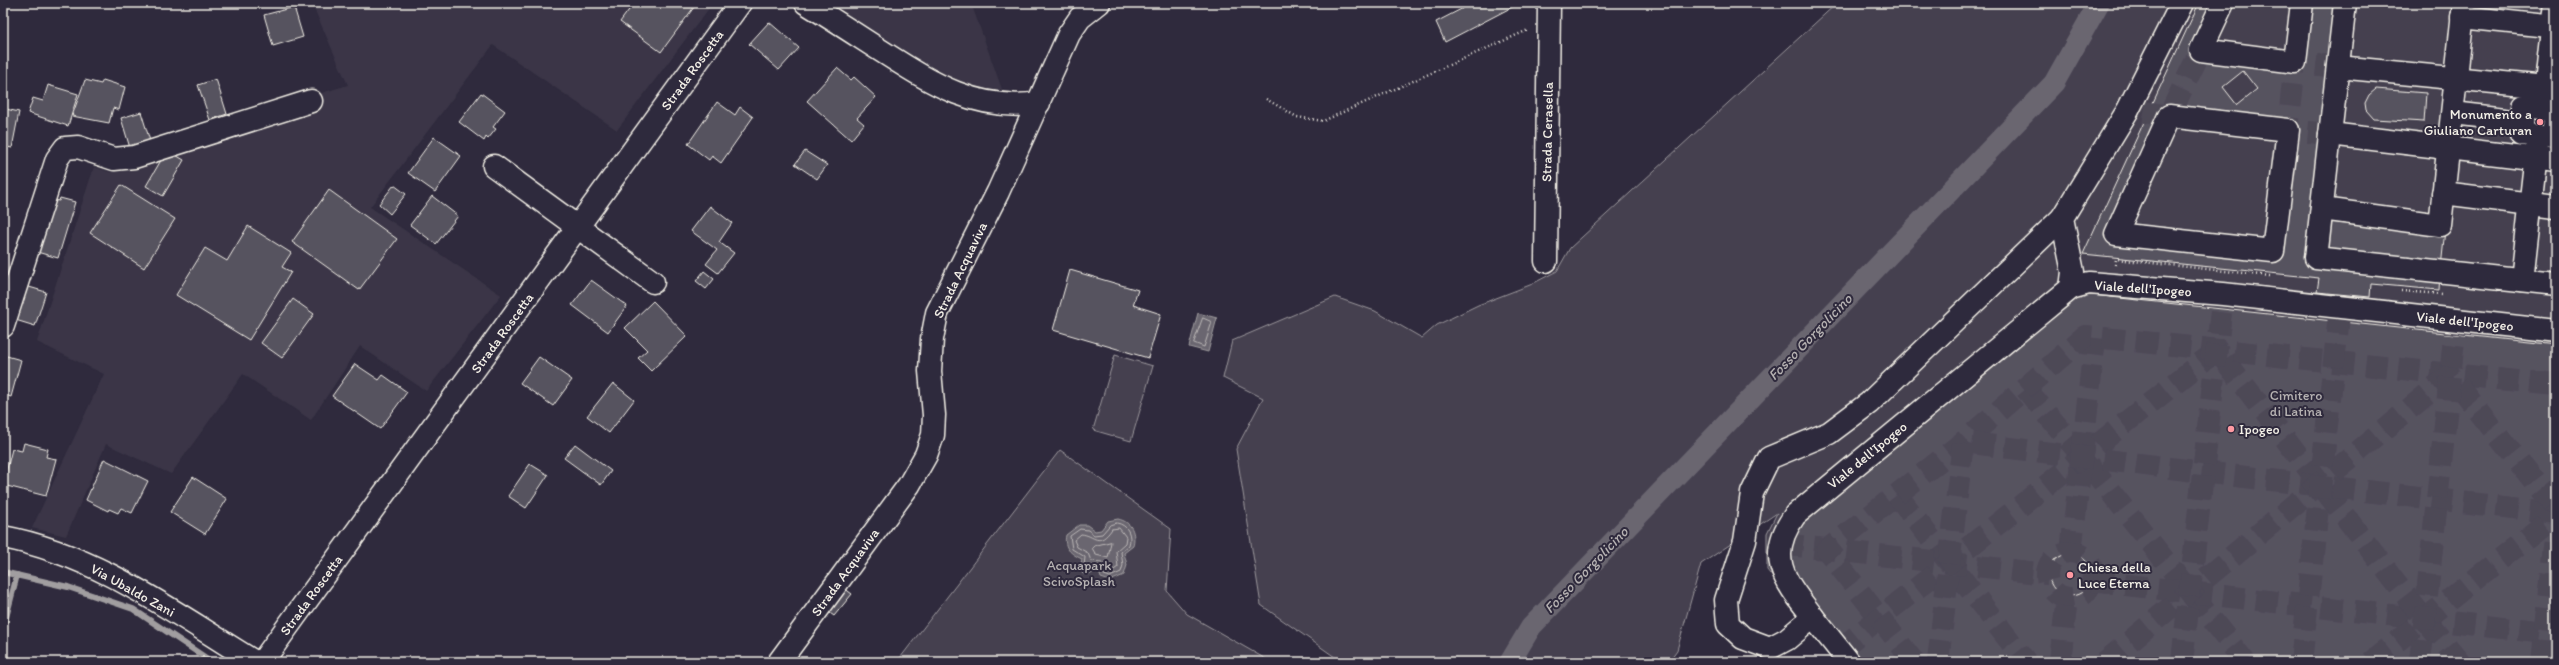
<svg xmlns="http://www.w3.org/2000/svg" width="2559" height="665" font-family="Itim,sans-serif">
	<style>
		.built { fill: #3b3647 }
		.green { fill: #454050; stroke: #9c989c }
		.water { fill: #6a6670; stroke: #a19ea0 }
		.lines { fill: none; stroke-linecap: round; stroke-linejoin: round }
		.shore { stroke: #bdb9b8; stroke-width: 1 }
		.stream { stroke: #a19ea0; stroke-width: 6 }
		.canal { stroke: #6a6670; stroke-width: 21 }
		.building { fill: #56525f; stroke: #f4f1e8; fill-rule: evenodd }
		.minor-tunnel { stroke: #4d4857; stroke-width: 22; stroke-dasharray: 22 11; stroke-linecap: butt }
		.minor-casing { stroke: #f4f1e8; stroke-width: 25 }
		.path { stroke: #f4f1e8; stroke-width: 2.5; stroke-dasharray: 1 3; stroke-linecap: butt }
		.minor { stroke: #2f2a3d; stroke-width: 22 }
		.poi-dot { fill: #ff9aa2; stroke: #2f2a3d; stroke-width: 1.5 }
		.labels { text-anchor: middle; stroke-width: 4; stroke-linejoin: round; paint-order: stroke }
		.street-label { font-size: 14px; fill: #f4f1e8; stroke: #2f2a3d }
		.poi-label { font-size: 14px; fill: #f4f1e8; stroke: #2f2a3d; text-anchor: start }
		.park-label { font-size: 14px; fill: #b7b3b3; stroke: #2f2a3d }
		.water-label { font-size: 15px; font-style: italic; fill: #b6b2b2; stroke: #2f2a3d }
	</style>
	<rect width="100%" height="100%" fill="#2f2a3d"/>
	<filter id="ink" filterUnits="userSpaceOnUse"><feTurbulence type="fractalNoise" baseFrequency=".025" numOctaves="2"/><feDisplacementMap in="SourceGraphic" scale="8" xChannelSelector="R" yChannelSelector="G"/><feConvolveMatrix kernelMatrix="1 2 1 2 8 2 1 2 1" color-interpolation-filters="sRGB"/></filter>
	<g filter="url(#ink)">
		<!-- built -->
		<g class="built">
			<polygon points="317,3 713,3 617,130 493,45 370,207 501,295 426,391 360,346 311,420 243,374 171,474 106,444 66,536 32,528 104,374 37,342 94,167 110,172 321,107 318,94 348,85 312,4"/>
			<polygon points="821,3 971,3 1003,92 963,90"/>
		</g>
		<!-- green -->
		<g class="green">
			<polygon points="1837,3 2556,3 2556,640 2554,662 1828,662 1834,656 1767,570 1767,533 1777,513 1701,564 1677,650 1668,662 1342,662 1261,605 1236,449 1263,398 1223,378 1232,341 1335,297 1375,311 1422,338 1437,325 1478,305 1530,285 1557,271 1570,248"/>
			<polygon points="1115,355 1153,366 1131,441 1093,430"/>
			<polygon points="1060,450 1171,529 1167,591 1187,614 1271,662 897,662"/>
		</g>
		<!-- water -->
		<g class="water">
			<polygon points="1198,313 1217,318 1208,352 1189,347"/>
			<path d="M1118 519C1132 522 1136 533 1133 546L1124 553 1127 565 1124 575 1110 581 1101 578 1098 569 1091 574H1083L1080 568 1082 559C1071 554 1063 548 1066 535L1079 525H1087L1095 531 1101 530 1108 521Z"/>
		</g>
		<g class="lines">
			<!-- shore -->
			<g class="shore">
				<polygon points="1203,318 1212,322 1204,347 1194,343"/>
				<path d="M1117 523C1128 525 1132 535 1129 545L1121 552 1123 565 1121 572 1110 577 1104 575 1098 566 1086 570 1084 566 1085 557 1072 549 1070 536 1080 529 1088 530 1094 535 1102 534 1110 525Z"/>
				<path d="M1112 529 1119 528 1126 537 1125 543 1116 551 1118 567 1111 572 1102 562 1091 561 1088 553 1077 547 1074 540 1081 534C1095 535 1098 549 1112 529Z"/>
				<polygon points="1111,542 1108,558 1096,555 1092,548 1094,546"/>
			</g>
			<!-- stream -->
			<g class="stream">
				<polyline points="3,572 68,587 133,609 212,662"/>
				<polyline points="3,629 17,575"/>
			</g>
			<!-- canal -->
			<polyline class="canal" points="1510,662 1531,627 2054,83 2099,3"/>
		</g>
		<!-- building -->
		<g class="building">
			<polygon points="634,3 697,3 661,52 620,22"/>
			<polygon points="1473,3 1520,3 1445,42 1436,22"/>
			<path d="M2199 3H2218L2195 52 2299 65 2306 3H2341L2312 260 2440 273 2439 290 2371 284 2370 297 2317 292 2319 278 2083 254ZM2243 71 2257 89 2237 105 2223 87ZM2167 112 2292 125 2277 256 2109 238Z"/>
			<polygon points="294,7 303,37 273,46 264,15"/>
			<polygon points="769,22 799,48 779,70 749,44"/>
			<polygon points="837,68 851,80 854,77 876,97 857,118 864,124 851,140 807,101"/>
			<polygon points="216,79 227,114 210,120 198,85"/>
			<polygon points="85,80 101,84 103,80 125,87 119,110 113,108 109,123 72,116"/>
			<polygon points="48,85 78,94 68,126 28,113 33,98 43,101"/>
			<polygon points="2376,89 2426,93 2424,122 2374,119 2366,110 2365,103 2369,95"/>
			<polygon points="481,93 505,111 493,127 496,129 488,139 486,137 484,141 459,122"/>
			<polygon points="717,102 735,115 740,107 753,117 721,163 712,156 709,160 688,144"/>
			<polygon points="6,109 19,112 12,148 3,146 3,125"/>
			<polygon points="141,112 150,141 130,148 121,118"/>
			<polygon points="2530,113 2551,116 2550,130 2528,128"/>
			<polygon points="434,137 461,156 435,192 408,173"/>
			<polygon points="167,150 184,160 163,196 146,186"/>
			<polygon points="805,151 827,165 817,179 795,164"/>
			<polygon points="121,185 175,219 144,268 90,233"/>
			<polygon points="394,185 406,194 390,214 379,204"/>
			<polygon points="329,190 397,239 359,290 292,242"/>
			<polygon points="432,196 458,216 436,244 410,225"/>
			<polygon points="46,198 59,201 60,198 75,202 58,258 30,250"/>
			<polygon points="710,206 732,223 719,242 734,253 718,273 706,264 717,250 691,231"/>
			<polygon points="2325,217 2445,230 2441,267 2321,254"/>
			<polygon points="248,226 291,253 282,267 291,272 249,340 176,295 205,248 227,261"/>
			<polygon points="1070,270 1138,290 1133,305 1161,314 1148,358 1053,330"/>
			<polygon points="704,271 714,279 706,289 696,281"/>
			<polygon points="591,280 627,306 608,332 572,305"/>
			<polygon points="19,284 46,292 35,326 9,318"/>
			<path d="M2092 295 2556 345V640L2554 662H1855L1791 581V527L2078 296ZM2067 554H2074L2085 560 2091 573 2085 590 2074 595 2058 592 2049 577 2051 566 2054 560Z"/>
			<polygon points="293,299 314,314 282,358 261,343"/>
			<polygon points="653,301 687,336 651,371 638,358 647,350 625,328"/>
			<polygon points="3,355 21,360 11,397 3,394"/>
			<polygon points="539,357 572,380 553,406 520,383"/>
			<polygon points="355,364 379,380 383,375 407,392 380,429 332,396"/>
			<polygon points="613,383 634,400 609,433 587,416"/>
			<polygon points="3,425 6,425 3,456"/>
			<polygon points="24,443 48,449 46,457 56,459 46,496 3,485 12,449 22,451"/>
			<polygon points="575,444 611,471 601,485 564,458"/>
			<polygon points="104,459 148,481 132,513 121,508 118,513 109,509 108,511 86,500"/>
			<polygon points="530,464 548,475 526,508 508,496"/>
			<polygon points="193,477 227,499 205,534 170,512"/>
			<circle cx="2070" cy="575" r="21"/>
			<polygon points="840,585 852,594 834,616 823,608"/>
		</g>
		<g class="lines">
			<!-- minor-tunnel -->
			<g class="minor-tunnel">
				<polyline points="2144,112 2169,116 2201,50"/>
				<polyline points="2330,134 2288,130 2295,62 2338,67"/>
				<polyline points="2026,389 2083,457 2245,662"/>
				<polyline points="1897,495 2026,662"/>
				<polyline points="1781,544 2047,574"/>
				<polyline points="2071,552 2095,338"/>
				<circle cx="2070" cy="575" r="23"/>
				<polyline points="2092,581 2546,633"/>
				<polyline points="1839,650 2217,350 2424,619 2460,662"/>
				<polyline points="1914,662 1827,550 1963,442 2085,336 2556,385"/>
				<polyline points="1938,662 1963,442 2202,472 2556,513"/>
				<polyline points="2060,662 2067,597"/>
				<polyline points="2105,662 2450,375 2556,509"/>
				<polyline points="2182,662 2223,294"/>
				<polyline points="2301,662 2340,307"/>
				<polyline points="2371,662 2556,515"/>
				<polyline points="2420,662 2456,320"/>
				<polyline points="2542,662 2556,538"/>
			</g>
			<defs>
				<g id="minor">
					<path d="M806 3C832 19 858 36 883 52 933 84 977 112 1039 103"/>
					<polyline points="2223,3 2201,50 2295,62 2302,3"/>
					<polyline points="2345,3 2316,258 2556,284"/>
					<polyline points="2462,17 2556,27"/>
					<polyline points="2338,67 2556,88"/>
					<polyline points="2544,101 2555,3"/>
					<polyline points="2556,110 2524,106 2521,134 2553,138 2556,118"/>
					<polyline points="2453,113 2522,121"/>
					<polygon points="2169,116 2288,130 2273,251 2116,234"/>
					<polyline points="2330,134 2556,161"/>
					<polyline points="494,166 653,282"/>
					<polyline points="2443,193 2556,207"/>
					<polyline points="2322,209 2440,225 2464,3"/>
					<path d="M2062 218 1869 403 1829 433 1769 458 1752 493 1745 541 1726 600 1728 624 1743 638 1770 648 1787 639 1813 617C1786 582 1764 558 1795 515L2071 288 2089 283 2223 294 2556 331"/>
					<polyline points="1546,261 1549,3"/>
					<polyline points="2522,280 2538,136"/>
					<polyline points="2071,288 2073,272 2062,218 2128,110 2182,3"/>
					<polyline points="3,326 57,159 65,148 78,147 114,159 134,157 311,101"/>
					<path d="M3 537C96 554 176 614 255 662"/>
					<polyline points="1813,617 1849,662"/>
					<polyline points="262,662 740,3"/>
					<polyline points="779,662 909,485 926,455 933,435 934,415 930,371 932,339 937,313 998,192 1069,34 1080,18 1099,3"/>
				</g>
			</defs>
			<!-- minor casing -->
			<use href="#minor" class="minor-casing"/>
			<!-- path -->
			<g class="path">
				<polyline points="1266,99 1297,117 1323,121 1528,30"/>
				<polyline points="2115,265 2116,259 2270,276 2270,279"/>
				<polyline points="2401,291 2443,294"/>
			</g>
			<!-- minor -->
			<use href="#minor" class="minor"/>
		</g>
	</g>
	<!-- markers -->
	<g class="poi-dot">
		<circle cx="2540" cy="122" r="4"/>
		<circle cx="2231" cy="429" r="4"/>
		<circle cx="2070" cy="575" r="4"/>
	</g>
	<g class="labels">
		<!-- street labels -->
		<g class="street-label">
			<text transform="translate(692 70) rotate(-54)" y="5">Strada Roscetta</text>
			<text transform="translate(1547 132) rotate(-89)" y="5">Strada Cerasella</text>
			<text transform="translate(960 270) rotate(-64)" y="5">Strada Acquaviva</text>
			<text transform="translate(2143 288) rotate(4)" y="5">Viale dell'Ipogeo</text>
			<text transform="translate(2465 321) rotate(6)" y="5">Viale dell'Ipogeo</text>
			<text transform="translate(502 333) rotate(-54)" y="5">Strada Roscetta</text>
			<text transform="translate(1867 455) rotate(-39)" y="5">Viale dell'Ipogeo</text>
			<text transform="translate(845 572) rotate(-54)" y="5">Strada Acquaviva</text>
			<text transform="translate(133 590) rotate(29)" y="5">Via Ubaldo Zani</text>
			<text transform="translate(311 595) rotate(-54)" y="5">Strada Roscetta</text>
		</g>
		<!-- poi labels -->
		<g class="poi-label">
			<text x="2532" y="119" text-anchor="end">Monumento a<tspan x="2532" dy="16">Giuliano Carturan</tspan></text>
			<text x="2239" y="434">Ipogeo</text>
			<text x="2078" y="572">Chiesa della<tspan x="2078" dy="16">Luce Eterna</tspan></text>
		</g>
		<!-- park labels -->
		<g class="park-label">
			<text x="2296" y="400">Cimitero<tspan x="2296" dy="16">di Latina</tspan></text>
			<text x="1079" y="570">Acquapark<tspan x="1079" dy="16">ScivoSplash</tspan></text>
		</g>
		<!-- water labels -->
		<g class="water-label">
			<text transform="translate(1810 337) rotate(-46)" y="5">Fosso Gorgolicino</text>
			<text transform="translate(1586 570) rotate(-46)" y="5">Fosso Gorgolicino</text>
		</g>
	</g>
	<!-- margin -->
	<rect width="2559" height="665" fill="none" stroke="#2f2a3d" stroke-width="16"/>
	<rect x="8" y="8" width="2543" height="649" fill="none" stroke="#f4f1e8" stroke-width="1.5" filter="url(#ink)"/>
</svg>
